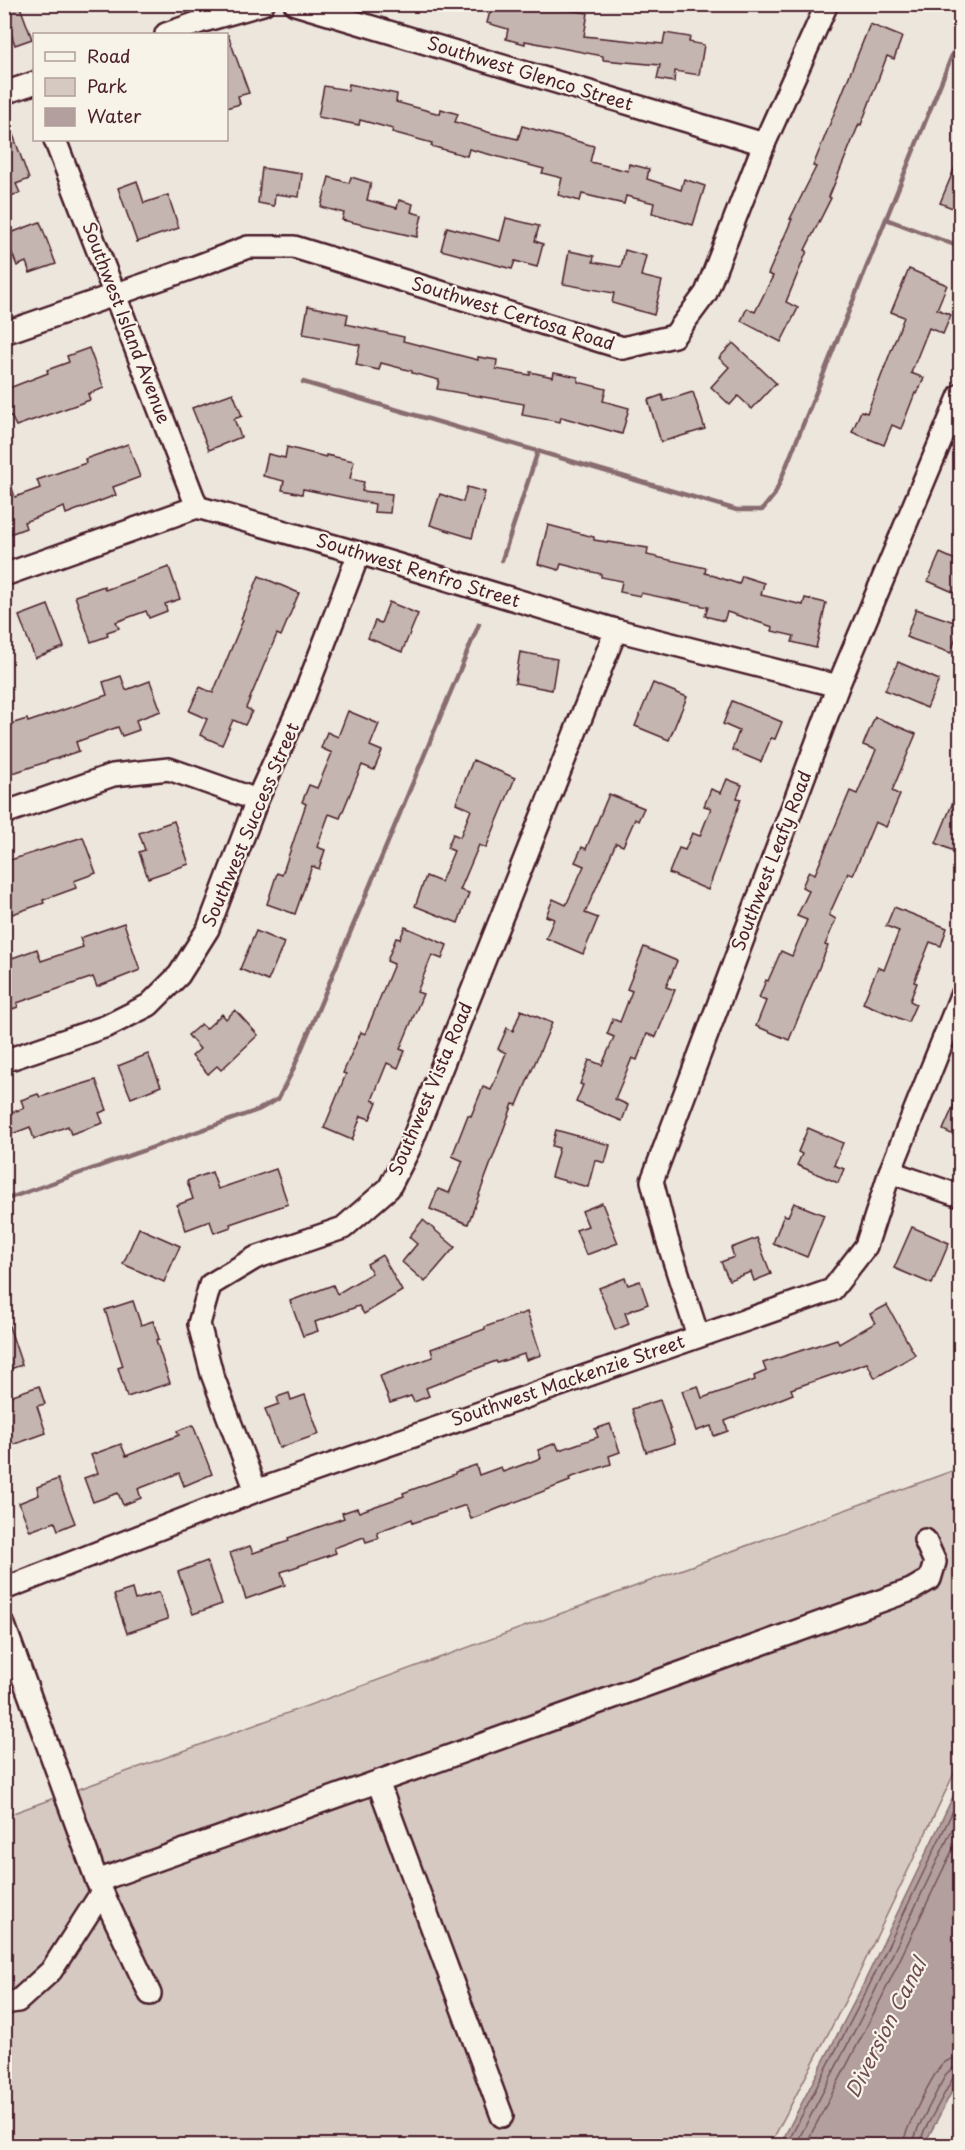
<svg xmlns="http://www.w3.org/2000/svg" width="965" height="2150" font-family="'Playpen Sans',sans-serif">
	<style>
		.green { fill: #d5c9c2; stroke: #907476; stroke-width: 1.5 }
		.water { fill: #b39f9d; stroke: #896c6f; stroke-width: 1.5 }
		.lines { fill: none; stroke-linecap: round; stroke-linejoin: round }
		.shore { stroke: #745259; stroke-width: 1.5 }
		.stream { stroke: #896c6f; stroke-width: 4.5 }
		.building { fill: #c4b5b0; stroke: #4a1f2b; stroke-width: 1.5 }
		.minor-casing { stroke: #4a1f2b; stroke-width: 26 }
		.minor { stroke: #f7f3e8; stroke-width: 21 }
		.labels { text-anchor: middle; stroke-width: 4.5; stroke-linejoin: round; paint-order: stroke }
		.street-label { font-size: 18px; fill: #4a1f2b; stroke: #f7f3e8 }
		.water-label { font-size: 20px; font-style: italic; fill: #6f4c53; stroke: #f7f3e8 }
	</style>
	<rect width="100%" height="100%" fill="#ece6dd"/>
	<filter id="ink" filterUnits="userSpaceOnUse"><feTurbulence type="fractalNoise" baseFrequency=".0167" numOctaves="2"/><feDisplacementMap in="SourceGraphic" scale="12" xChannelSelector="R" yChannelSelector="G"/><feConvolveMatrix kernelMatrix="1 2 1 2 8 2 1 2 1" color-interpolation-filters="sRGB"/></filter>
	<g filter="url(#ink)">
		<!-- green -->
		<polygon class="green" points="960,1468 960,1761 853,1986 770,2145 5,2146 5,1816"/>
		<!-- water -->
		<polygon class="water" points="960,1782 960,2076 924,2145 780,2145 861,1989"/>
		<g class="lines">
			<!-- shore -->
			<g class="shore">
				<polyline points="786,2146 866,1992 960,1796"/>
				<polyline points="795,2146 873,1995 960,1813"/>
				<polyline points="805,2146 881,1999 960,1834"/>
				<path d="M903 2146C903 2133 933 2073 943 2064 948 2059 954 2058 960 2058"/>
				<polyline points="912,2146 918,2128 946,2074 953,2068 960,2067"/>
				<polyline points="919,2146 924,2131 953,2078 960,2074"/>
			</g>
			<!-- stream -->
			<g class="stream">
				<polyline points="886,219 960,247"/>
				<polyline points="303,382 737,510 762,510 775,494 957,43 960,30"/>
				<polyline points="502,560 538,451"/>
				<polyline points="4,1200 258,1110 278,1099 292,1072 479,624"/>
			</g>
		</g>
		<!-- building -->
		<g class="building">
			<polygon points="19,4 32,39 15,45 11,33 4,36 4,10"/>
			<polygon points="492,4 530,4 588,13 584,36 663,44 665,33 690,37 689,42 704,45 699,75 675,71 674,82 657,79 660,65 603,60 603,56 525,41 525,44 506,39 508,29 487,23"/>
			<polygon points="870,24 902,37 894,59 887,56 861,125 859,124 829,197 831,198 805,250 807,251 786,302 798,308 781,342 741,321 747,308 755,312 773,276 768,274 792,219 790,219 816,167 813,166"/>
			<polygon points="226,35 228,35 249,93 238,96 240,104 226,108"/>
			<polygon points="349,84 397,94 396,102 440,114 441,109 458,114 455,122 491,133 518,139 522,126 594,146 590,162 628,171 629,164 649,169 647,179 681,190 684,179 705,186 693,225 652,213 654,203 626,196 624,204 582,194 580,201 558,195 562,178 542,173 544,169 469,149 467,156 431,146 432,143 392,132 393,129 360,120 359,125 318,117 324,86 348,90"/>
			<polygon points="6,115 29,179 16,184 20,193 4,198 4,116"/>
			<polygon points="960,155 960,211 940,203"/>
			<polygon points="262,168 302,174 299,197 275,194 274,206 258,203"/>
			<polygon points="329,177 349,183 351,177 371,183 367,200 397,208 399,200 413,204 411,212 422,215 417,237 342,220 344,213 321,207"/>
			<polygon points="137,181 144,203 168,195 179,228 137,242 118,188"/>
			<polygon points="506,218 539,226 535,241 543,244 537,267 515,261 512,269 441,250 447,227 500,241"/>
			<polygon points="40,222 56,264 30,273 26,262 17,266 5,235"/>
			<polygon points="625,250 646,256 641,276 662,281 654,315 612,303 614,293 563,284 569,251 594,256 593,262 621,267"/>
			<polygon points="909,269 947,285 937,309 951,315 943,334 929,328 911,373 924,378 917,394 915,393 901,429 892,425 884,445 852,432 861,411 867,413 904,317 891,312"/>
			<polygon points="308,306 348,314 346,324 404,337 403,341 478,360 478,357 497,360 496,369 530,375 530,372 553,377 554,372 578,377 578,382 606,389 603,401 629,408 622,434 561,417 560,422 522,415 524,404 437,389 439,380 412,373 412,371 381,363 379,370 356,365 360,345 303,334"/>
			<polygon points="733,343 776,383 752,409 738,396 730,405 711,387 729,367 719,358"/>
			<polygon points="89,348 104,388 88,394 90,400 16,426 11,416 4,418 4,390 48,373 47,370 69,362 67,356"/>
			<polygon points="693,392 705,429 661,442 648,400 662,395 664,401"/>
			<polygon points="233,393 242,416 234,419 241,437 209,450 192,408"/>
			<polygon points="128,444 140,477 113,487 116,495 66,514 64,507 24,522 26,528 7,535 4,526 4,472 6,471 15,497 40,488 37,480 86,463 85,459"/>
			<polygon points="287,447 326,457 326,455 354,461 350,479 364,482 362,491 392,494 390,513 374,512 375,504 303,489 302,494 282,490 284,481 263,476 268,454 285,458"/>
			<polygon points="467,487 485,492 472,538 430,525 440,494 463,502"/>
			<polygon points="548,525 594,537 594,540 648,548 647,555 706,568 705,573 739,584 742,576 764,583 761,595 803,605 805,598 826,603 816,648 792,642 794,636 772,631 773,627 727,612 724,621 705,616 708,607 641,593 640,596 620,592 622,581 601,577 601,574 561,564 559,570 538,564"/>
			<polygon points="940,553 960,562 960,595 928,581"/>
			<polygon points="169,567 180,599 165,604 167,611 149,618 146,611 116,622 119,628 107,632 108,636 91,642 75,596 104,586 105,590"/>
			<polygon points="259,576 299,593 281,636 277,634 246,708 252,711 245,725 233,720 222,745 200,735 207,719 189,711 200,687 213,693 243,620 241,619"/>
			<polygon points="389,602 418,614 402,652 368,638 375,621 381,623"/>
			<polygon points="48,605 64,647 35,658 19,616"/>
			<polygon points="916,609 960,624 951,653 906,637"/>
			<polygon points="520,652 557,659 552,690 515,683"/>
			<polygon points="898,662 939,680 927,708 885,690"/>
			<polygon points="121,676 126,690 150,681 161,711 136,720 139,730 122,736 118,727 76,742 79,751 13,773 4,747 4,726 27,719 28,722 107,695 103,682"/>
			<polygon points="653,683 687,697 669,740 635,726"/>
			<polygon points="732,701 782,722 775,739 771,738 761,762 732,750 739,731 723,724"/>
			<polygon points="348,711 379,724 370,746 382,751 374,770 362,765 340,818 329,814 317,847 325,850 319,869 312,866 295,914 267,904 277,873 282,875 306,804 302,802 309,785 317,788 332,753 321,748 327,732 338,737"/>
			<polygon points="875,717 916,734 892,791 900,795 886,827 875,822 853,875 848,873 829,915 836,919 825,945 828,946 789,1040 756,1026 766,1001 759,998 766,980 768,981 781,951 792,956 807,920 797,916 809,891 802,887 809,871 815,874 850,791 857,794 876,750 863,745"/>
			<polygon points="473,760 515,778 486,848 479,845 460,890 469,893 458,923 415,906 426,876 441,882 454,851 447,848 453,834 460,837 471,810 456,803"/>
			<polygon points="727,779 742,785 737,798 741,799 708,890 669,873 679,848 685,850 692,833 700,836 711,808 704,806 711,789 721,793"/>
			<polygon points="960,785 960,854 936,843"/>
			<polygon points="609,794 644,808 638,821 635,819 623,846 616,843 585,913 598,918 583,954 546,938 554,919 546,916 553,899 566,905 584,866 575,862 582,847 586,849"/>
			<polygon points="174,821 189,864 148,878 139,852 145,850 139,833"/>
			<polygon points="83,837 96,873 74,881 76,888 43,900 44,903 4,917 4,862"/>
			<polygon points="894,907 947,928 941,946 930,942 914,982 917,983 910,1001 916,1004 908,1022 863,1003 878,967 884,970 899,931 886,926"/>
			<polygon points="124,923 140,970 97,987 93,977 17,1003 18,1007 4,1012 4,961 37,949 41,961 83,947 80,938"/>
			<polygon points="405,927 447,945 442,959 432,955 417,992 423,994 400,1049 405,1051 398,1068 387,1063 372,1100 377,1102 370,1119 361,1116 352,1140 324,1128 346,1074 343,1073 361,1032 365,1034 394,964 387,961 396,938 400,939"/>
			<polygon points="256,931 284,943 268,981 240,969"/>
			<polygon points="644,947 677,961 666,987 675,990 656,1037 647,1034 637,1060 632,1058 615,1099 628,1105 622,1121 576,1102 583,1085 580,1084 589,1060 602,1065 614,1037 607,1034 613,1019 620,1022 632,991 627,989"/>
			<polygon points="235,1010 258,1035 221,1070 217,1066 208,1074 192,1056 200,1049 188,1035 201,1024 206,1029 222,1014 226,1019"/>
			<polygon points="521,1010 552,1023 517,1105 513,1104 468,1224 430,1209 438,1189 449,1193 463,1161 452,1156 468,1115 471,1116 483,1087 491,1090 506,1053 498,1049 507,1028 513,1031"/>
			<polygon points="148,1054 161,1086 131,1098 118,1066"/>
			<polygon points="96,1080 107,1110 99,1113 103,1123 71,1134 68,1126 34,1139 30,1127 12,1134 5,1115 24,1108 21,1100 38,1094 40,1097"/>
			<polygon points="960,1091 960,1138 943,1130"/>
			<polygon points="808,1128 843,1143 834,1165 844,1169 838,1183 797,1165 802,1154 798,1152"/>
			<polygon points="556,1130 610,1145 605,1163 595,1160 588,1187 551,1177 559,1148 552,1146"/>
			<polygon points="276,1169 288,1204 230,1224 231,1227 214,1233 210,1221 186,1230 177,1205 193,1199 187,1181 212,1172 218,1189"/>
			<polygon points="602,1203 618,1243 586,1255 576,1230 588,1226 582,1211"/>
			<polygon points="794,1203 824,1215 807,1257 773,1243 784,1215 788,1216"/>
			<polygon points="423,1220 455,1247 425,1282 402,1262 417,1244 409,1237"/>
			<polygon points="912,1227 949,1243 932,1284 894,1268"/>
			<polygon points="139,1228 180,1246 164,1282 123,1264"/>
			<polygon points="757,1238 771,1274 754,1281 751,1272 729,1280 721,1262 734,1257 731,1248"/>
			<polygon points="382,1255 402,1291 364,1314 359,1306 315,1322 318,1331 303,1336 290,1301 333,1285 337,1294 372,1273 367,1264"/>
			<polygon points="625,1278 628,1285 640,1281 648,1304 625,1313 629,1324 615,1330 599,1288"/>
			<polygon points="133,1301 141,1325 153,1321 159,1339 156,1340 170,1383 127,1397 118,1368 123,1366 105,1310"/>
			<polygon points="887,1305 915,1355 875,1378 867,1363 791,1389 793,1394 725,1421 728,1431 714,1436 711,1426 696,1431 682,1391 698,1386 702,1398 755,1380 754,1376 766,1371 763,1363 837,1339 839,1344 875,1323 870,1314"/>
			<polygon points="527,1312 541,1355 526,1360 524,1354 497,1363 496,1361 426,1388 429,1396 414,1402 411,1396 390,1403 380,1376 433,1357 431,1349 485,1329 485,1327"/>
			<polygon points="4,1320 7,1320 22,1365 4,1371"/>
			<polygon points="39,1386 45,1404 37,1406 46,1433 7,1447 4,1438 4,1398"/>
			<polygon points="289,1393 291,1400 305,1395 319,1434 279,1448 265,1409 279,1404 277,1397"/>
			<polygon points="660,1400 675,1443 646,1452 632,1409"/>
			<polygon points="610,1424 620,1452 609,1456 611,1464 569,1478 570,1481 471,1519 466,1505 413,1523 412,1519 377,1532 379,1538 366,1542 364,1537 334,1548 336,1553 281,1572 285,1585 246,1599 230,1553 250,1546 253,1553 289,1541 288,1538 344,1518 342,1513 357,1508 359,1512 404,1496 403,1493 455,1474 455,1472 476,1465 479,1475 501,1467 503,1472 541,1458 538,1450 556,1443 559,1450 598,1437 595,1429"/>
			<polygon points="193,1425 212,1474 184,1486 179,1473 138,1489 141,1498 123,1505 118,1493 93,1502 84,1478 98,1473 91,1455 121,1444 126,1456 179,1435 177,1431"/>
			<polygon points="58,1479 75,1523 58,1530 55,1522 30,1531 19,1503 39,1495 37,1487"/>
			<polygon points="207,1561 222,1604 193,1614 178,1572"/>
			<polygon points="132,1589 135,1600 159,1592 168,1619 127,1633 114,1595"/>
		</g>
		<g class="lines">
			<defs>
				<g id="minor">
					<polyline points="295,4 764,144"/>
					<polyline points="166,34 200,22 263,4"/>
					<polyline points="4,93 34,83"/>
					<polyline points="55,140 197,507"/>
					<polyline points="4,333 195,267 248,247 294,247 623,348 674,336 706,293 764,144 827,4"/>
					<polyline points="4,575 197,507 359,553 616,630 838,686"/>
					<polyline points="4,813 113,775 169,769 257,800"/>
					<polyline points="4,1061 107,1026 149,1005 179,975 208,929 257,800 302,701 359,553"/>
					<polyline points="890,1172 960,1196"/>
					<polyline points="698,1336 667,1239 652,1181 838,686 960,395"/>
					<polyline points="256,1491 212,1374 199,1324 210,1285 255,1258 343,1228 389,1188 409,1149 616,630"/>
					<polyline points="4,1589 256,1491 832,1290 866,1246 890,1172 960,998"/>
					<polyline points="4,1625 97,1881 150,1994"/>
					<polyline points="378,1782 502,2116"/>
					<polyline points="97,1881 439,1760 911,1590 930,1579 935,1562 925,1540"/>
					<polyline points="4,2003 18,2001 51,1971 102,1892"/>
				</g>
			</defs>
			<!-- minor casing -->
			<use href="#minor" class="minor-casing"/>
			<!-- minor -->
			<use href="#minor" class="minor"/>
		</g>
	</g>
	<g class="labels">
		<!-- street labels -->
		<g class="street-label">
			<text transform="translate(530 74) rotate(17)" y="6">Southwest Glenco Street</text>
			<text transform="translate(513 314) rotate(17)" y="6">Southwest Certosa Road</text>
			<text transform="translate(126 323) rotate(69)" y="6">Southwest Island Avenue</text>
			<text transform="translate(418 571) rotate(17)" y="6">Southwest Renfro Street</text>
			<text transform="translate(251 825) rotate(-67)" y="6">Southwest Success Street</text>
			<text transform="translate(772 861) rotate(-69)" y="6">Southwest Leafy Road</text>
			<text transform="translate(431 1089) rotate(-67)" y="6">Southwest Vista Road</text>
			<text transform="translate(568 1381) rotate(-19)" y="6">Southwest Mackenzie Street</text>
		</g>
		<!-- water labels -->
		<g class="water-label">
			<text transform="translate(886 2028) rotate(-63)" y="7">Diversion Canal</text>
		</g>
	</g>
	<!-- margin -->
	<rect width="965" height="2150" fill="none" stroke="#f7f3e8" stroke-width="24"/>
	<rect x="12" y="12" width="941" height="2126" fill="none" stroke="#4a1f2b" stroke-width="2" filter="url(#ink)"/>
	<!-- legend -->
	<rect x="33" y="33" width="195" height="108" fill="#f7f3e8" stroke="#b29e9c" stroke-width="1.5"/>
	<rect x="45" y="52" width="30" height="9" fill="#f7f3e8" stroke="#b29e9c" stroke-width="1.5"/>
	<text x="87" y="63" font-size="18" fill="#4a1f2b">Road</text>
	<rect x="45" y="78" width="30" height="18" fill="#d5c9c2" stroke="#b29e9c" stroke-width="1.5"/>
	<text x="87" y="93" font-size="18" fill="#4a1f2b">Park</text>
	<rect x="45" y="108" width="30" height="18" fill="#b39f9d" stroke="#b29e9c" stroke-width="1.5"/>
	<text x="87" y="123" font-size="18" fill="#4a1f2b">Water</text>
</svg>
